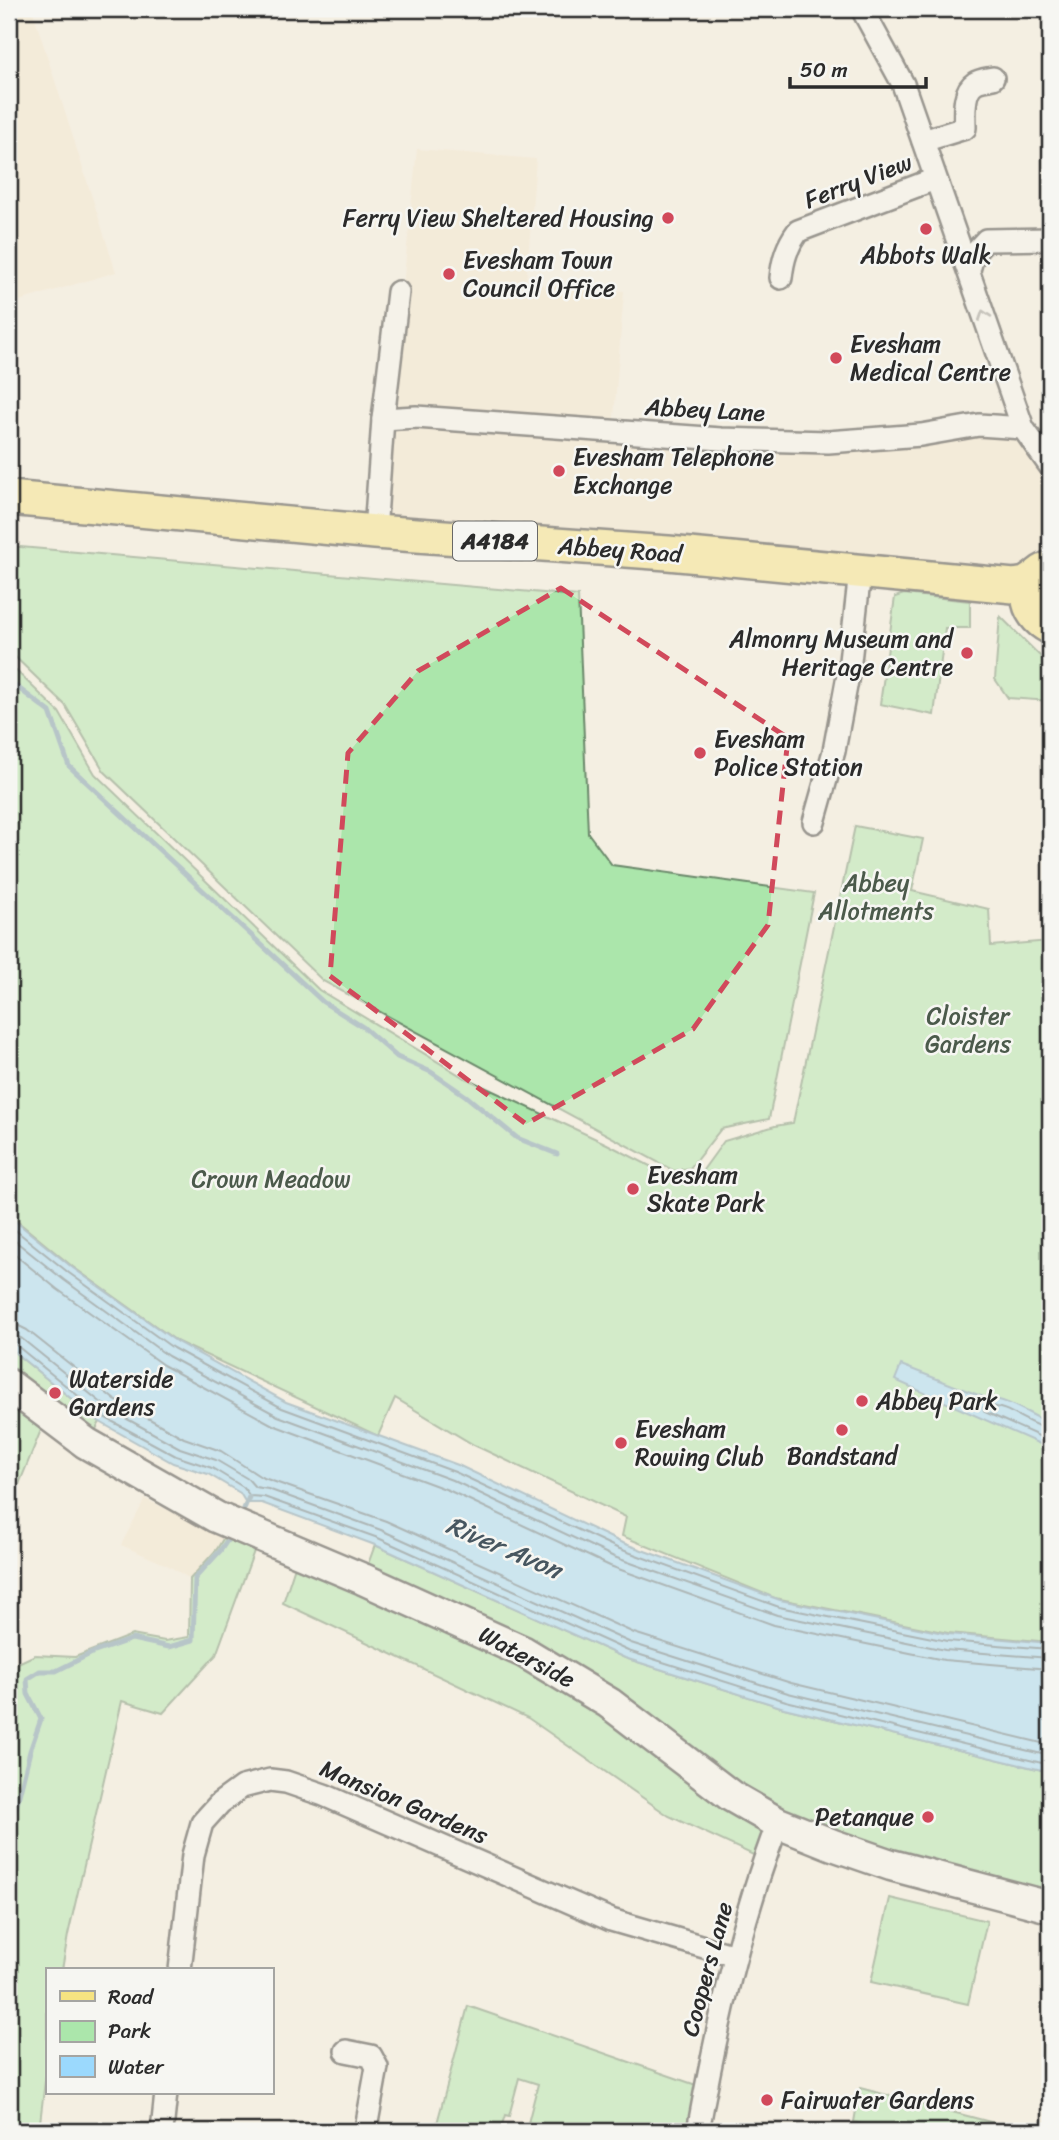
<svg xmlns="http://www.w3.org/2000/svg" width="1059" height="2140" font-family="Sriracha,sans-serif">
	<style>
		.built { fill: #f2e6ce }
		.green { fill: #abe6ab; stroke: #6b886b; stroke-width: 2 }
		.water { fill: #9bd9fd; stroke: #6e93a9; stroke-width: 2 }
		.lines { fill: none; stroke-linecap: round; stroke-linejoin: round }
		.shore { stroke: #58717f; stroke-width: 2 }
		.stream { stroke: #6e93a9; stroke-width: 5 }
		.minor-casing { stroke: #2b2b2b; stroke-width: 26 }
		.secondary-casing { stroke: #2b2b2b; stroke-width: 35 }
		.primary-casing { stroke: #2b2b2b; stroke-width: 38 }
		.minor { stroke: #f6f6f2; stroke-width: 21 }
		.secondary { stroke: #f6f6f2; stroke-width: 30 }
		.primary { stroke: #f6e381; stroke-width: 33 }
		.oneway { stroke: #90908e }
		.marked { fill: none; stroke: #d1495b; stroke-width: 5; stroke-dasharray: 14 9; stroke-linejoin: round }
		.poi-dot { fill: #d1495b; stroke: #f6f6f2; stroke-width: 2.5 }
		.labels { text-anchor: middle; stroke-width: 5; stroke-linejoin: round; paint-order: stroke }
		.shield { fill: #f6f6f2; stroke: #686867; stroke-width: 2 }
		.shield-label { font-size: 23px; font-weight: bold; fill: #2b2b2b }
		.street-label { font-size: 24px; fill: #2b2b2b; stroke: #f6f6f2 }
		.poi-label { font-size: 24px; fill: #2b2b2b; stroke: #f6f6f2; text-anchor: start }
		.park-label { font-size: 24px; fill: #4b5a4b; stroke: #f6f6f2 }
		.water-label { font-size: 26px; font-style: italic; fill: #475660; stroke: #f6f6f2 }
	</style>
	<rect width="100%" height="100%" fill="#f4efe2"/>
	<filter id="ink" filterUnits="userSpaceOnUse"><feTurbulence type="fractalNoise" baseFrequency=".0143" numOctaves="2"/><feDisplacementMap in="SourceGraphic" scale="14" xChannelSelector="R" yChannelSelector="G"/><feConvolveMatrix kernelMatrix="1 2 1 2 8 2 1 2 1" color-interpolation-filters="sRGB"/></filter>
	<g filter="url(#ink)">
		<!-- built -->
		<g class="built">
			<polygon points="9,9 32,9 116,272 9,304"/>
			<polygon points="417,149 536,159 526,284 624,291 613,429 827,440 1025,426 1045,465 1050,491 1050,550 1042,566 1023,579 387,526 389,424"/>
			<polygon points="145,1499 224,1537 217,1548 190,1579 169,1566 121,1545"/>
		</g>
		<!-- green -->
		<g class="green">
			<polygon points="9,546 578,596 588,833 612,865 814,893 769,1119 721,1129 690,1168 674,1171 323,981 104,771 65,705 9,651"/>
			<polygon points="904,594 970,601 970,628 945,628 934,715 880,704 895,597"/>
			<polygon points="1000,616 1050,666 1050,701 1008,698 995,679"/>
			<polygon points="9,664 59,712 95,774 319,990 463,1077 607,1144 681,1182 698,1177 724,1141 775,1126 793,1123 855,826 923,839 912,891 989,909 991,946 1050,941 1050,1642 948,1633 775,1598 622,1536 626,1517 474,1445 395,1398 378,1436 178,1342 73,1267 11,1216 9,1214"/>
			<polygon points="9,1348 100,1422 95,1431 9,1364"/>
			<polygon points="9,1385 47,1415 9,1509"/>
			<polygon points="224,1537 254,1551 216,1655 163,1713 122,1701 68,1935 62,1970 47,1970 47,2064 39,2131 9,2131 9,1734 17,1734 12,1702 18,1663 35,1655 75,1657 132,1635 165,1641 189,1637 190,1579 217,1549"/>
			<polygon points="375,1545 625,1658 784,1708 1050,1772 1050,1907 779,1823 764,1860 669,1816 528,1718 283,1603 300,1551 363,1578"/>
			<polygon points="890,1898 987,1921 968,2004 871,1982"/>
			<polygon points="468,2006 696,2085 688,2131 560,2131 528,2123 538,2084 519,2078 509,2116 505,2115 500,2131 435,2131"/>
			<polygon points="860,2088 1025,2131 886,2131 854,2122"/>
		</g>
		<!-- water -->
		<g class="water">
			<polygon points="9,1216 73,1268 177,1342 286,1402 458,1465 620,1542 780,1600 948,1634 1050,1643 1050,1772 784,1708 625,1658 375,1545 262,1503 246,1503 240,1493 208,1474 173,1463 100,1422 9,1348"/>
			<path d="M901 1365 986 1398C1010 1399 1029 1415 1050 1423L1049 1448 895 1380Z"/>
		</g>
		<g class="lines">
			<!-- shore -->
			<g class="shore">
				<polyline points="9,1225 69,1273 173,1348 282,1408 455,1472 617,1548 779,1607 947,1641 1050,1649"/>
				<polyline points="9,1236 64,1280 168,1356 278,1416 452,1480 614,1557 777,1615 945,1650 1050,1658"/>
				<polyline points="9,1250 57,1289 163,1365 273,1425 448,1490 610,1566 774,1625 944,1660 1050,1669"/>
				<polyline points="9,1324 17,1325 27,1330 115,1400 184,1438 221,1451 261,1477 386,1521 634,1633 791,1683 1050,1745"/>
				<polyline points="9,1335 21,1338 109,1409 180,1448 216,1460 248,1479 255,1487 268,1489 381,1530 631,1643 788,1693 1050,1756"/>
				<polyline points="9,1343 16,1345 104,1417 176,1456 212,1468 243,1487 250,1496 264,1497 378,1538 628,1651 786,1701 1050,1765"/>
				<path d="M1050 1429C1027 1426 1010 1405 986 1406L983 1408 985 1412 1050 1441"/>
			</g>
			<!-- stream -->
			<g class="stream">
				<polyline points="9,681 50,712 69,766 323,1002 363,1027 397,1057 431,1072 466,1096 517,1138 557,1154"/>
				<polyline points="243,1511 249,1497"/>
				<polyline points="9,1836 30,1751 41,1719 28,1694 27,1679 40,1671 56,1671 92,1653 132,1639 169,1647 193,1640 195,1578 220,1551 228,1539"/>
			</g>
			<defs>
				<g id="minor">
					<polyline points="862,9 903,84 1023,428 1050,466"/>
					<path d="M923 141 965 128C965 115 962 91 975 83 979 80 988 79 993 78"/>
					<polyline points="969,270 974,253 986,240 1050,239"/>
					<path d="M781 278C783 259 787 246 798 231L935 179"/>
					<polyline points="383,419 416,417 721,439 828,442 921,435 979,425 1023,428"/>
					<polyline points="375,532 383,419 398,292"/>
					<polyline points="814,822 834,751 849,670 860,572"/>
					<polyline points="180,1970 193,1855 202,1823 220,1803 242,1787 270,1780 286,1782 324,1795 611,1920 735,1956"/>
					<polyline points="346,2051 371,2056 377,2067 366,2128 364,2131"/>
					<polyline points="162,2131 166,2093"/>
					<path d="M698 2131C717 2026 740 1922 778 1823"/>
				</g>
				<polyline id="secondary" points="9,1385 86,1443 216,1517 363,1579 524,1652 609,1703 731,1796 778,1823 833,1845 891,1865 1050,1907"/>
				<g id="primary">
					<polyline points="9,498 375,532 668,553 1014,586 1026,584 1035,578"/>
					<path d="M1048 569C1020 582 1024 614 1050 627"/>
				</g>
			</defs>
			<!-- minor casing -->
			<use href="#minor" class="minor-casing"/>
			<!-- secondary casing -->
			<use href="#secondary" class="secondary-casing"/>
			<!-- primary casing -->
			<use href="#primary" class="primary-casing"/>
			<!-- minor -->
			<use href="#minor" class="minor"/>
			<!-- secondary -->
			<use href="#secondary" class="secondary"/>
			<!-- primary -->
			<use href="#primary" class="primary"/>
		</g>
		<!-- one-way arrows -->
		<defs><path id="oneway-chevron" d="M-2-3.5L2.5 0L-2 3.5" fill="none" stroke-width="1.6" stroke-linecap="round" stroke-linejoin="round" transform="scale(1.75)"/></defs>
		<use class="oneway" href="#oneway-chevron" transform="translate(984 315) rotate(-109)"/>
	</g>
	<!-- marked area -->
	<path d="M0 0H1059V2140H0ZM561 588 788 738 768 925 693 1029 526 1124 330 976 348 753 418 671Z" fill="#f4efe2" fill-opacity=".55" fill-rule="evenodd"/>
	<path class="marked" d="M561 588 788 738 768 925 693 1029 526 1124 330 976 348 753 418 671Z"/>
	<!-- markers -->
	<g class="poi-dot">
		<circle cx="668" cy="218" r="7"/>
		<circle cx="926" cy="229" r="7"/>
		<circle cx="449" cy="274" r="7"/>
		<circle cx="836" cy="358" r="7"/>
		<circle cx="559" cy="471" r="7"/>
		<circle cx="967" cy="653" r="7"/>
		<circle cx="700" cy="753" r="7"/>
		<circle cx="633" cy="1189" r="7"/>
		<circle cx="55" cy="1393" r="7"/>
		<circle cx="862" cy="1401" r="7"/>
		<circle cx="842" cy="1430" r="7"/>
		<circle cx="621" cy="1443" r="7"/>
		<circle cx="928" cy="1817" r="7"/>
		<circle cx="767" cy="2100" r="7"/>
	</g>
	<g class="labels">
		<!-- shield labels -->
		<rect class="shield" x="453" y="521.5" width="84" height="39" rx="5"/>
		<g class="shield-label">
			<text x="495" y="549">A4184</text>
		</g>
		<!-- street labels -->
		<g class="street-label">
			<text transform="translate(858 181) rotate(-21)" y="8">Ferry View</text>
			<text transform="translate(705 410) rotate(3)" y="8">Abbey Lane</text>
			<text transform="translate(620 550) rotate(4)" y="8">Abbey Road</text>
			<text transform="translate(527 1657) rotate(28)" y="8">Waterside</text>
			<text transform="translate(404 1802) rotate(23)" y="8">Mansion Gardens</text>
			<text transform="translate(707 1969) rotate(-75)" y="8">Coopers Lane</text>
		</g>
		<!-- poi labels -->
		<g class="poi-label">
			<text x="654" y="226" text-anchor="end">Ferry View Sheltered Housing</text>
			<text x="926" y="263" text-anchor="middle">Abbots Walk</text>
			<text x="463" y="268">Evesham Town<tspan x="463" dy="28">Council Office</tspan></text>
			<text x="850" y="352">Evesham<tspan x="850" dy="28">Medical Centre</tspan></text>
			<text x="573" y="465">Evesham Telephone<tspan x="573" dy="28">Exchange</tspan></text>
			<text x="953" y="647" text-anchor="end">Almonry Museum and<tspan x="953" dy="28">Heritage Centre</tspan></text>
			<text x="714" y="747">Evesham<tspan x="714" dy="28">Police Station</tspan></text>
			<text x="647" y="1183">Evesham<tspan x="647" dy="28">Skate Park</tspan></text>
			<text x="69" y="1387">Waterside<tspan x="69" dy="28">Gardens</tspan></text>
			<text x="876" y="1409">Abbey Park</text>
			<text x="635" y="1437">Evesham<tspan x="635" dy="28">Rowing Club</tspan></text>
			<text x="842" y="1464" text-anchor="middle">Bandstand</text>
			<text x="914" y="1825" text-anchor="end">Petanque</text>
			<text x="781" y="2108">Fairwater Gardens</text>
		</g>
		<!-- park labels -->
		<g class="park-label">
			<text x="876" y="891">Abbey<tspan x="876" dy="28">Allotments</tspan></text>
			<text x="968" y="1024">Cloister<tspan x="968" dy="28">Gardens</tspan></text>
			<text x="271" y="1187">Crown Meadow</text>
		</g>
		<!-- water labels -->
		<g class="water-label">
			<text transform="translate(504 1547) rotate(23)" y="9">River Avon</text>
		</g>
	</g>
	<!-- margin -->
	<rect width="1059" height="2140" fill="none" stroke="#f6f6f2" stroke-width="35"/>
	<rect x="18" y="18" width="1024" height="2105" fill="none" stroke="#2b2b2b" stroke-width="2.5" filter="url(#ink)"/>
	<!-- legend -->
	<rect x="46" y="1968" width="228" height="126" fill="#f6f6f2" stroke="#a5a5a2" stroke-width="2"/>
	<rect x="60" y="1991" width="35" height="10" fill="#f6e381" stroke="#a5a5a2" stroke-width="2"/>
	<text x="108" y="2004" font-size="21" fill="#2b2b2b">Road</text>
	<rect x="60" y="2021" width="35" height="21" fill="#abe6ab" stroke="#a5a5a2" stroke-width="2"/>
	<text x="108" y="2038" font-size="21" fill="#2b2b2b">Park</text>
	<rect x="60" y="2056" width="35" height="21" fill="#9bd9fd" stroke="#a5a5a2" stroke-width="2"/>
	<text x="108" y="2074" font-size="21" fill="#2b2b2b">Water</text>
	<!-- scale -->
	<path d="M790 77v10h136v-10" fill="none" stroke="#2b2b2b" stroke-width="3.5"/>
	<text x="800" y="77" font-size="21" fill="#2b2b2b" stroke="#f6f6f2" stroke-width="5" paint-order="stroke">50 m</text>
</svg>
